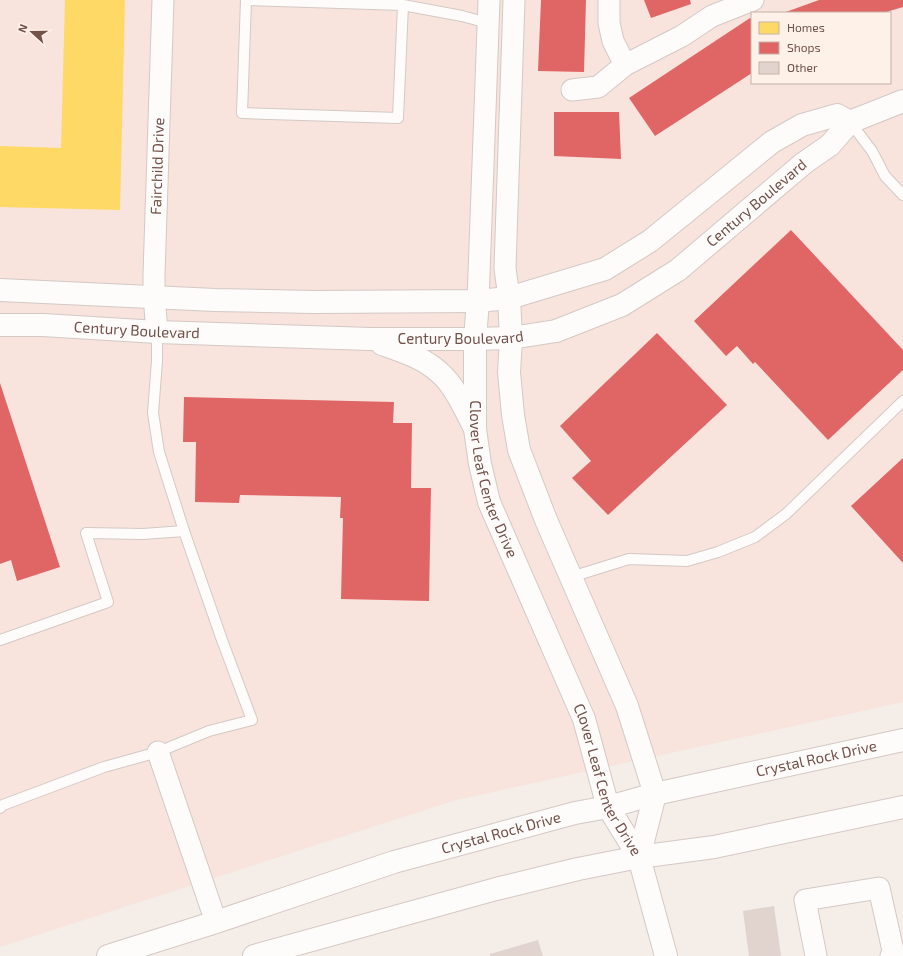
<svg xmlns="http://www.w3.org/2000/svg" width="903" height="956" font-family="'Exo 2',sans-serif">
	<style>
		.commercial { fill: #f8e3dd; fill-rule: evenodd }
		.homes { fill: #ffd966 }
		.shops { fill: #e06666 }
		.building { fill: #e1d4cf }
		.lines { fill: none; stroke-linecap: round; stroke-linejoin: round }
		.service-casing { stroke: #d3c9c5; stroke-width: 12 }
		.minor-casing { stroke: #d3c9c5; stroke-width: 23 }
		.tertiary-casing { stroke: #d3c9c5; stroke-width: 24 }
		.secondary-casing { stroke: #d4c8c4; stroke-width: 24 }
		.service { stroke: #fefcfb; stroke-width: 10 }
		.minor { stroke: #fefcfb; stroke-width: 21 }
		.tertiary { stroke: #fefcfb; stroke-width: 22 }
		.secondary { stroke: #fefcfb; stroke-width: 22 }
		.labels { text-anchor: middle; stroke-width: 4; stroke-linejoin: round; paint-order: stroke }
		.street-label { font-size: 15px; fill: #715149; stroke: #fef1e7 }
	</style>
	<rect width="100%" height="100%" fill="#f5ede7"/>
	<!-- commercial -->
	<path class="commercial" d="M0 0H903V702L456 800 0 947ZM752 13H890V83H752Z"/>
	<!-- homes -->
	<polygon class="homes" points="65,0 125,0 120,210 0,207 0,146 61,148"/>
	<!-- shops -->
	<g class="shops">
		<polygon points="541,0 586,0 584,72 538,71"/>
		<polygon points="644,0 690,0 691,4 651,18"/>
		<polygon points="819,0 903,0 903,7 883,13 783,13"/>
		<polygon points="750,18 752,21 752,73 655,136 629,98"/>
		<polygon points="554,112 619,112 621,159 554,156"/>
		<polygon points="791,230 903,350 903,370 828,440 755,362 753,364 737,346 726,356 694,321"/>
		<polygon points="657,333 727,405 608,515 572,478 591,461 560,426"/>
		<polygon points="0,383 60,567 17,581 11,560 0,564"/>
		<polygon points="184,397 394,402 393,423 412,423 411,488 431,488 429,601 341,599 343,518 340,518 341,497 240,495 239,503 195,502 196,442 183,442"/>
		<polygon points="903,458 903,563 851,506"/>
	</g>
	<!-- building -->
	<g class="building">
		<polygon points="774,906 781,956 749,956 743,911"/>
		<polygon points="538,940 543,956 490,956 490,954"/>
	</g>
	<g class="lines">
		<defs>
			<g id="service">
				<polyline points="403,5 246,0 242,113 398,118 403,5 462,16 488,23"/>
				<polyline points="850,122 872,151 885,176 903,195"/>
				<polyline points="571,577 629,559 687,561 718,552 755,537 786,514 903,401"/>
				<polyline points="0,640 108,602 86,533 143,534 184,531"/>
				<polyline points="0,808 3,805 104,767 158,752 209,731 252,720 222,640 184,531 159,452 153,413 157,361 157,332"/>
			</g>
			<g id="minor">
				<polyline points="609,0 609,23 613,41 625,65"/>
				<polyline points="572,90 598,87 625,65 682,36 712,16 753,0"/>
				<polyline points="509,298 505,268 514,0"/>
				<polyline points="478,301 489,0"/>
				<path id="s1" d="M157 332 154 296V275L163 0"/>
				<polyline points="158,752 216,922"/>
				<polyline points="816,956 805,900 879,888 894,955 891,956"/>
			</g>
			<g id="tertiary">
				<polyline points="0,290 215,300 313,302 478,301 509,298 605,269 650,241 772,142 802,125 837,115 850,122"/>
				<polyline points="509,298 511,338 509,372 513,415 519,450 546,520 627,706 655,794 639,857"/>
				<path id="s2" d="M478 301 475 339V429L480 464 489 502 584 719 608 807 639 857 666 956"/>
				<path id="s3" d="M0 325H43L157 332 370 339H475L511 338 556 331 622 305 678 270 804 163 830 145 850 122 903 101"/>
				<path d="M382 344C402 351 424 358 440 373 454 385 465 409 473 425"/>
			</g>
			<g id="secondary">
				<path id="s4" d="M108 956 216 922 394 862 575 813 608 807 655 794 903 740"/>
				<polyline points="254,956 496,889 578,869 639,857 714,847 903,807"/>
			</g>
		</defs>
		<!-- service casing -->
		<use href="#service" class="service-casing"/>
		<!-- minor casing -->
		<use href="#minor" class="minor-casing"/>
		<!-- tertiary casing -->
		<use href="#tertiary" class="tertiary-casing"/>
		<!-- secondary casing -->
		<use href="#secondary" class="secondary-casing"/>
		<!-- service -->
		<use href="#service" class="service"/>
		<!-- minor -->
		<use href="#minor" class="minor"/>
		<!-- tertiary -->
		<use href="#tertiary" class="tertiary"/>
		<!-- secondary -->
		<use href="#secondary" class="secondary"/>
	</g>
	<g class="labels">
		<!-- street labels -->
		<g class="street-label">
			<text dy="5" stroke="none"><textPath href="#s1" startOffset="166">Fairchild Drive</textPath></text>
			<text dy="5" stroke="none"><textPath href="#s3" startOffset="797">Century Boulevard</textPath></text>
			<text dy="5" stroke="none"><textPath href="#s3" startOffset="137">Century Boulevard</textPath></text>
			<text dy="5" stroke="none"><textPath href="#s3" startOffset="461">Century Boulevard</textPath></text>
			<text dy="5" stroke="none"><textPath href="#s2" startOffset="181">Clover Leaf Center Drive</textPath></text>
			<text dy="5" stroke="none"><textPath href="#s4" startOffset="736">Crystal Rock Drive</textPath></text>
			<text dy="5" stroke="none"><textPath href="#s2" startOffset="505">Clover Leaf Center Drive</textPath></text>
			<text dy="5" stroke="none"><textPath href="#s4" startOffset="412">Crystal Rock Drive</textPath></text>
		</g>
	</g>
	<!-- legend -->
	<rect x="751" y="12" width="140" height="72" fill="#fef1e7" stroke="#c6b1a8"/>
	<rect x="759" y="22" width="20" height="12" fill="#ffd966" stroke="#c6b1a8"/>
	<text x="787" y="32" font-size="12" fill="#715149">Homes</text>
	<rect x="759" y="42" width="20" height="12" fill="#e06666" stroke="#c6b1a8"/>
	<text x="787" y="52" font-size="12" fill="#715149">Shops</text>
	<rect x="759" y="62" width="20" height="12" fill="#e1d4cf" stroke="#c6b1a8"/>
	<text x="787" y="72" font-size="12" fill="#715149">Other</text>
	<!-- north arrow -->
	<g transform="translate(32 32) rotate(291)" stroke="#fef1e7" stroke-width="3" paint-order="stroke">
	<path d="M0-3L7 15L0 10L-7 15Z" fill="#715149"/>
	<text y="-6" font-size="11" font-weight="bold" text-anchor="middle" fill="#715149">N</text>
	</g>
</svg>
